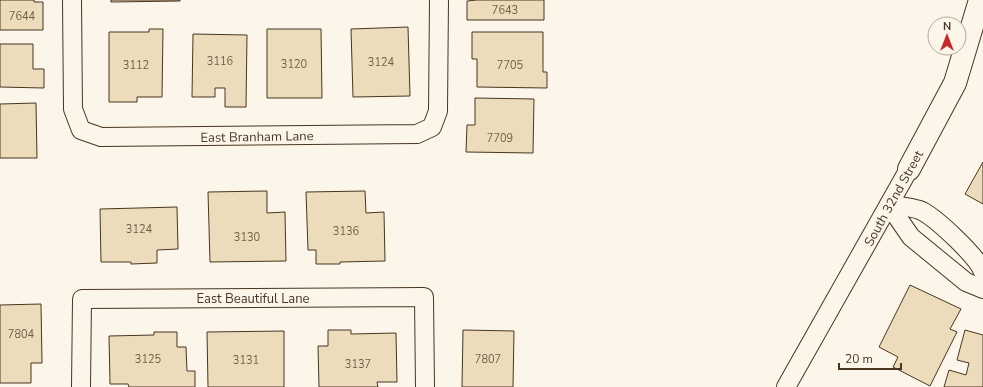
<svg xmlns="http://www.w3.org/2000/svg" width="983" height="387" font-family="'Nunito Sans',sans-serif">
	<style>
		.building { fill: #ecdcbc; stroke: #4a3520 }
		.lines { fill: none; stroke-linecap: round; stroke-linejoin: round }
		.minor-casing { stroke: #4a3520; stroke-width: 20 }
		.tertiary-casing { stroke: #4a3520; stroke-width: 24 }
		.minor { stroke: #fbf6e9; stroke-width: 18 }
		.tertiary { stroke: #fbf6e9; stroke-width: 22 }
		.labels { text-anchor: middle; stroke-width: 3; stroke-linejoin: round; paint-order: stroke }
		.number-label { font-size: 11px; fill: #725f47 }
		.street-label { font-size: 13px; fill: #4a3520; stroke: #fbf6e9 }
	</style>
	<rect width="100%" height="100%" fill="#fbf6e9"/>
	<!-- building -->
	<g class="building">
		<polygon points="0,0 34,0 34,2 43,2 43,30 0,30"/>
		<polygon points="111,0 180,0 180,1 111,2"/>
		<polygon points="477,0 544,0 544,20 467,20 467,1"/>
		<polygon points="408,27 410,96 353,97 351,29"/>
		<polygon points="149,29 163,29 162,97 137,97 137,102 109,102 109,32 149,32"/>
		<polygon points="267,29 321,29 322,98 267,98"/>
		<polygon points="472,32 543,32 543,72 547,72 547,88 477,87 477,59 472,59"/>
		<polygon points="193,34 247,35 246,107 225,107 225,88 215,88 215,97 192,97"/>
		<polygon points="0,44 33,44 33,69 44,69 44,88 0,87"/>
		<polygon points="475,98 534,99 533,153 466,152 467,125 475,125"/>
		<polygon points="36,103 37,158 0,158 0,104"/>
		<polygon points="983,162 983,204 965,194"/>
		<polygon points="267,191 267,213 285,212 286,261 210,262 208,192"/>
		<polygon points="365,191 366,213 384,212 385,261 340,262 340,264 316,264 316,250 308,250 306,192"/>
		<polygon points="177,207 178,249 157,250 157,263 131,264 131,262 101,262 100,209"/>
		<polygon points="910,285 961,309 950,329 957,332 930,386 893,367 898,357 879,347"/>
		<polygon points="41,304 42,363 31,363 31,383 0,383 0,305"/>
		<polygon points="328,330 351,330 351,334 396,333 397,382 377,382 378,387 319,387 318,346 328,346"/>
		<polygon points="463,330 514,331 513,387 462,387"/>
		<polygon points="965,330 983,335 983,387 944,387 949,370 966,375 969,363 957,360"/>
		<polygon points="284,331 284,387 208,387 207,332"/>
		<polygon points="154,332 177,332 177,347 186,347 187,371 195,371 195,387 129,387 128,384 110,384 109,336 154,335"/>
	</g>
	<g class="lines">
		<defs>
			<g id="minor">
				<polyline points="72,0 73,109 81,130 101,137 417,134 432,127 438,111 439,0"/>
				<polyline points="889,205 911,237 966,282 983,289"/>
				<path d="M889 205C899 206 914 207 922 211 937 219 978 257 983 272"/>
				<polyline points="81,387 82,299 424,297 425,387"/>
				<polyline points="786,387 909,169"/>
			</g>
			<polyline id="tertiary" points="909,169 955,83 980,0"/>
		</defs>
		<!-- minor casing -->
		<use href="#minor" class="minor-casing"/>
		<!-- tertiary casing -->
		<use href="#tertiary" class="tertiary-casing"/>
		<!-- minor -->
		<use href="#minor" class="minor"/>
		<!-- tertiary -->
		<use href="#tertiary" class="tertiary"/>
	</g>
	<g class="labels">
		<!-- number labels -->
		<g class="number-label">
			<text x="505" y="14">7643</text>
			<text x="22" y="20">7644</text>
			<text x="220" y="65">3116</text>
			<text x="381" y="66">3124</text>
			<text x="294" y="68">3120</text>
			<text x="136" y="69">3112</text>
			<text x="510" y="69">7705</text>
			<text x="500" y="142">7709</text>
			<text x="139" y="233">3124</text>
			<text x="346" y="235">3136</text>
			<text x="247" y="241">3130</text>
			<text x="21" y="338">7804</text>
			<text x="148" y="363">3125</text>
			<text x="488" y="363">7807</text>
			<text x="246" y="364">3131</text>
			<text x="358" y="368">3137</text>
		</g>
		<!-- street labels -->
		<g class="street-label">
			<text transform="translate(257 136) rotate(-1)" y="5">East Branham Lane</text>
			<text transform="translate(893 198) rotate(-61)" y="5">South 32nd Street</text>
			<text x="253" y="303">East Beautiful Lane</text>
		</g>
	</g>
	<!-- north arrow -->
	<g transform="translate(947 36)"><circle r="19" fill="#fbf6e9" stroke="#b4a999"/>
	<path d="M0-3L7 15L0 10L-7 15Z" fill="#c62828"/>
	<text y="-6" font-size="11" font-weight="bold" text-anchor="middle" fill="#4a3520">N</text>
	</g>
	<!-- scale -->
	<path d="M839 363v6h62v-6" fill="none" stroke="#4a3520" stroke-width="2"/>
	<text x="845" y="363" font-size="12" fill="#4a3520" stroke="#fbf6e9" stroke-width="3" paint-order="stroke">20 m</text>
</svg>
